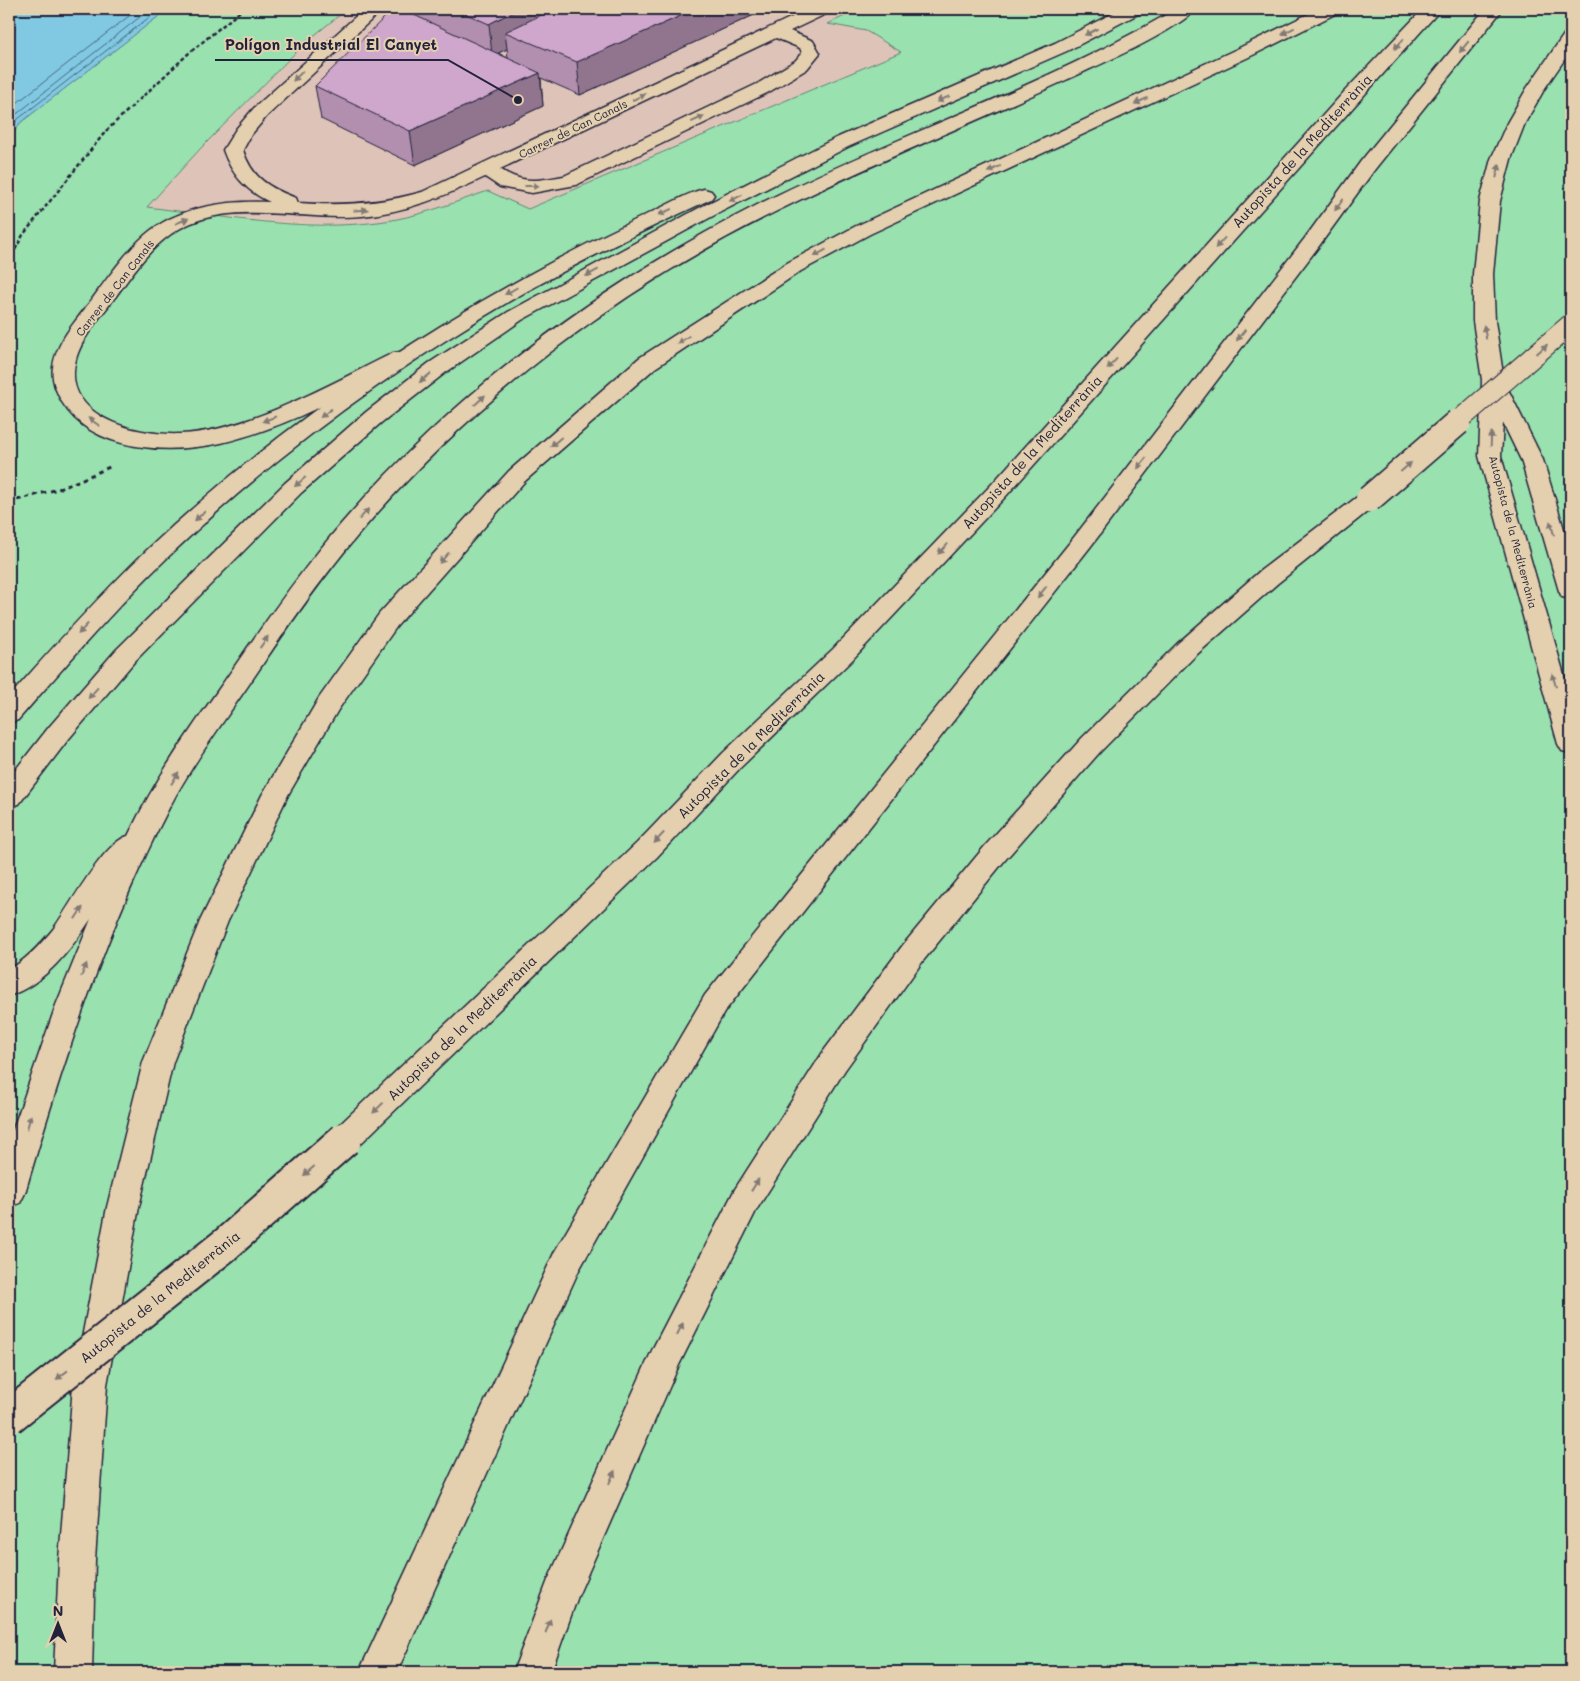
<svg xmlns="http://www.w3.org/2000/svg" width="1580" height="1681" font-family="Mali,sans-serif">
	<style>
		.built { fill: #dec3b8 }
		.green { fill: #99e1af; stroke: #5e8275 }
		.water { fill: #81c9e2; stroke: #5b869f }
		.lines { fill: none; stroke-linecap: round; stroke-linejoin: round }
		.shore { stroke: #48657e; stroke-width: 1 }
		.minor-casing { stroke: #22223b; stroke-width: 3 }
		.major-casing { stroke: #22223b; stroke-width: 3 }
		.highway-casing { stroke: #22223b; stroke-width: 3 }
		.path-far1 { stroke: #22223b; stroke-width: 2.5; stroke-dasharray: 4 2.5; stroke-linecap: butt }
		.path { stroke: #22223b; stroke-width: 3; stroke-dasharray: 4.5 4; stroke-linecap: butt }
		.minor { fill: #e4d0af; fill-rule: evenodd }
		.major { fill: #e4d0af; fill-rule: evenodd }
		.highway { fill: #e4d0af; fill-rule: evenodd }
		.highway-bridge-far2-casing { stroke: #22223b; stroke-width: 22; stroke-linecap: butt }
		.highway-bridge-far1-casing { stroke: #22223b; stroke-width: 29; stroke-linecap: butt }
		.highway-bridge-casing { stroke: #22223b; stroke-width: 37; stroke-linecap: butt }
		.highway-bridge-far2 { stroke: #e4d0af; stroke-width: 20 }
		.highway-bridge-far1 { stroke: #e4d0af; stroke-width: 26 }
		.highway-bridge { stroke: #e4d0af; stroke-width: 33 }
		.wall { fill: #b28faf; stroke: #22223b; fill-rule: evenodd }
		.shaded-wall { fill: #91748f; stroke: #22223b }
		.building { fill: #cfa6cc; stroke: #22223b }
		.oneway { fill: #837975 }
		.labels { text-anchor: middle; stroke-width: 4; stroke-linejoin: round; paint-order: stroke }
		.far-street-label { font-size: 11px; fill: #22223b; stroke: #e4d0af }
		.street-label { font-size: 14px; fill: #22223b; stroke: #e4d0af }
		.leader { fill: none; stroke: #22223b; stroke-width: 2 }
		.callout-dot { fill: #22223b; stroke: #e4d0af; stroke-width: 2 }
		.callout-label { font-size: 15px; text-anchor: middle; font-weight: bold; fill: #22223b; stroke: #e4d0af; stroke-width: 4; stroke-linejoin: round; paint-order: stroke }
	</style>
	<rect width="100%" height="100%" fill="#e4d0af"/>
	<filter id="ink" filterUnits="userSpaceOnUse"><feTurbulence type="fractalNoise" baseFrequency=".02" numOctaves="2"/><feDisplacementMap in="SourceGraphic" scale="10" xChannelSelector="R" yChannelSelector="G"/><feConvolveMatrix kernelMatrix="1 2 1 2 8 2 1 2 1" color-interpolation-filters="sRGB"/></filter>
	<g filter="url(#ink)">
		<!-- built -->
		<polygon class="built" points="347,9 859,9 829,24 866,31 902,52 528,209 488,191 420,214 379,222 341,225 274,221 146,207 201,148 306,42"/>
		<!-- green -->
		<path class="green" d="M168 9H347L306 42 201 148 147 207C222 216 302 232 378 222 416 218 452 203 488 191L528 209 901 52 866 31 828 24 859 9H1571V1672H9V139L20 123Z"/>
		<!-- water -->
		<polygon class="water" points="9,9 168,9 20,123 9,139"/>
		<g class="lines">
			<!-- shore -->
			<g class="shore">
				<polyline points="9,109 138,9"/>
				<polyline points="9,120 150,9"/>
				<polyline points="9,131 18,119 160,9"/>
			</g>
			<defs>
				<path id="minor" d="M364 9H383L267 116 251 135 243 150C252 178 269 188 296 198L298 203C341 206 380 204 422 192L809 9H831L828 13 790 31 813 41 820 53 807 69 769 92 576 185 532 193 500 187 485 177C445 196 407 212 362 216 300 222 226 196 171 234 148 250 132 274 116 296 103 314 86 332 78 353 55 416 135 436 180 434 247 432 332 383 393 353L401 352 409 353 412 358 409 363C349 392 287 428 221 443 170 454 93 453 62 402 56 391 51 380 53 367 56 342 76 321 90 302 107 279 124 254 145 235 178 206 229 200 270 202 246 191 232 175 223 150L236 129 254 108ZM776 38 800 48 802 53 795 61 757 84 564 176C538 180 523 185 500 169Z"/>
				<g id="major">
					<polygon points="1121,9 1143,9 1140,13 1067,51 848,147 713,216 522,320 445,373 382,422 301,493 219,576 134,662 67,741 19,804 9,807 9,778 49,727 116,650 285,483 366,412 429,363 508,312 699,208 834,139 1055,43"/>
					<path d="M1176 9H1197C1169 35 1103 63 1066 80 971 124 873 163 779 210 619 289 475 398 359 534 319 581 284 632 250 683 222 724 192 764 169 808 106 929 63 1062 25 1193L20 1203 9 1207V1141L56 1005 91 919C70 950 46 983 9 996V970C27 959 41 944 54 928 70 906 104 842 128 836 156 777 193 726 230 673 265 622 301 571 341 524 457 390 602 284 759 204 896 135 1044 87 1176 9Z"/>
					<path d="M704 189 711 191 714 195 711 199C645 230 578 262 515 298 390 371 271 458 167 558 114 609 66 665 18 720L9 723V697C54 646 100 595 149 548 270 434 408 339 554 261 588 243 622 226 656 210 672 203 687 193 704 189Z"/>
				</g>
				<g id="highway">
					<polygon points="1318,9 1340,9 1337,13 1251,56 870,234 801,271 655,368 525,481 397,626 338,710 288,795 228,921 173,1062 139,1207 107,1385 95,1560 92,1672 54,1672 59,1560 73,1385 107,1207 143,1062 200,921 262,795 319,698 379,614 509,471 639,358 787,263 856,226 1239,48"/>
					<polygon points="1423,9 1441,9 1007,495 851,661 741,767 657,857 356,1148 345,1152 334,1148 329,1139 334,1130 637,843 723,753 833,649 991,485 1344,92"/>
					<polygon points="1485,9 1503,9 1375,169 1319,246 1091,546 725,1011 579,1270 397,1672 359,1672 555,1251 705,995 1075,536 1305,238 1361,161"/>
					<polygon points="1571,32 1571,50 1545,88 1525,123 1511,159 1500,201 1493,274 1495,321 1504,381 1543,460 1571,552 1571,599 1562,597 1559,591 1521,460 1503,423 1501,456 1571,699 1571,753 1562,751 1558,744 1479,456 1482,380 1473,321 1473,274 1480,201 1491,159 1507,123 1527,88 1565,33"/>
					<polygon points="1369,492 1377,494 1381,499 1377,504 1278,583 1195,656 1100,752 1005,860 923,961 845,1070 757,1209 679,1365 578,1596 551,1672 513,1672 548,1580 654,1346 735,1189 823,1052 903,945 985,846 1082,738 1177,644 1260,571 1361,494"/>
				</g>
			</defs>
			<!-- minor casing -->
			<use href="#minor" class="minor-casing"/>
			<!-- major casing -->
			<use href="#major" class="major-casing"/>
			<!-- highway casing -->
			<use href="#highway" class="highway-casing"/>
			<!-- path-far1 -->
			<polyline class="path-far1" points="9,261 23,235 106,131 189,53 243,9"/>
			<!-- path -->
			<polyline class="path" points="9,502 62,488 112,466"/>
			<!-- minor -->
			<use href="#minor" class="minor"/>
			<!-- major -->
			<use href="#major" class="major"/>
			<!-- highway -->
			<use href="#highway" class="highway"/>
			<defs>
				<polyline id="highway-bridge-far2" points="1456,423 1571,324"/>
				<polyline id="highway-bridge-far1" points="1369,499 1458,422"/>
				<polyline id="highway-bridge" points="9,1417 225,1245 345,1139"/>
			</defs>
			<!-- highway-bridge-far2 casing -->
			<use href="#highway-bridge-far2" class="highway-bridge-far2-casing"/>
			<!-- highway-bridge-far1 casing -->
			<use href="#highway-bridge-far1" class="highway-bridge-far1-casing"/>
			<!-- highway-bridge casing -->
			<use href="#highway-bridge" class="highway-bridge-casing"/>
			<!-- highway-bridge-far2 -->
			<use href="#highway-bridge-far2" class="highway-bridge-far2"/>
			<!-- highway-bridge-far1 -->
			<use href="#highway-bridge-far1" class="highway-bridge-far1"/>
			<!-- highway-bridge -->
			<use href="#highway-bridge" class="highway-bridge"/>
		</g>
		<!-- wall -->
		<path class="wall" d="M412 9H767L580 95 541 78 543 106 415 165 321 119 315 86 413 14ZM507 49 508 58 498 53Z"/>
		<!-- shaded-wall -->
		<g class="shaded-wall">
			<polygon points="518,9 583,9 505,32 507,49 492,56 489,24"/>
			<polygon points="696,9 767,9 580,95 577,62"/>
			<polygon points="540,73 543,106 415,165 410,131"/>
		</g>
		<!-- building -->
		<g class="building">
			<polygon points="393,9 401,9 540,73 410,131 315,86"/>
			<polygon points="455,9 518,9 489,24"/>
			<polygon points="554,9 696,9 577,62 505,32"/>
		</g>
		<!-- one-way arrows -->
		<defs><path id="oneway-solid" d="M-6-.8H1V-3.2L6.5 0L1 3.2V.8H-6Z" transform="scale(1.25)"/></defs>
		<g class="oneway">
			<use href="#oneway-solid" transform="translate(1288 31) rotate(153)"/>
			<use href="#oneway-solid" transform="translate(1091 32) rotate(154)"/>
			<use href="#oneway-solid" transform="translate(1399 44) rotate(133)"/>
			<use href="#oneway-solid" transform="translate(1464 47) rotate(129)"/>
			<use href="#oneway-solid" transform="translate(298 76) rotate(136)"/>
			<use href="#oneway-solid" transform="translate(639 97) rotate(-26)"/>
			<use href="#oneway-solid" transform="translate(943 99) rotate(157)"/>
			<use href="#oneway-solid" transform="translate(1141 101) rotate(155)"/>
			<use href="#oneway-solid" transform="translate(698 119) rotate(-25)"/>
			<use href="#oneway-solid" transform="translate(994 169) rotate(155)"/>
			<use href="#oneway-solid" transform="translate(1498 171) rotate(-76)"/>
			<use href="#oneway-solid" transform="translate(532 186)"/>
			<use href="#oneway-solid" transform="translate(736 198) rotate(154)"/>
			<use href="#oneway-solid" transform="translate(1339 205) rotate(126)"/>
			<use href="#oneway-solid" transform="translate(361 210) rotate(-3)"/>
			<use href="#oneway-solid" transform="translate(665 212) rotate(156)"/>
			<use href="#oneway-solid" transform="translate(182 221) rotate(-22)"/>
			<use href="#oneway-solid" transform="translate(1220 243) rotate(132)"/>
			<use href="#oneway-solid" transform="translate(820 253) rotate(151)"/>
			<use href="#oneway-solid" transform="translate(592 273) rotate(152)"/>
			<use href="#oneway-solid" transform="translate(511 291) rotate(150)"/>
			<use href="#oneway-solid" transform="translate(1485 332) rotate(-100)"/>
			<use href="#oneway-solid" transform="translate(1241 335) rotate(128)"/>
			<use href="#oneway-solid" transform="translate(683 340) rotate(147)"/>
			<use href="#oneway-solid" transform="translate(1542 349) rotate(-41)"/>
			<use href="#oneway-solid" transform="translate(1112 364) rotate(132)"/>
			<use href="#oneway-solid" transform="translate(425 378) rotate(142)"/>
			<use href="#oneway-solid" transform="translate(480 400) rotate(-43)"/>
			<use href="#oneway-solid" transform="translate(326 413) rotate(143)"/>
			<use href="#oneway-solid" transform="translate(269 419) rotate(159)"/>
			<use href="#oneway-solid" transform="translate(94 422) rotate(-145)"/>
			<use href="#oneway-solid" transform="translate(1491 439) rotate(-88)"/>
			<use href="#oneway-solid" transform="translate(556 442) rotate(139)"/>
			<use href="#oneway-solid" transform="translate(1142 463) rotate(128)"/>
			<use href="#oneway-solid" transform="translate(1406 467) rotate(-41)"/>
			<use href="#oneway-solid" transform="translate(300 482) rotate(139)"/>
			<use href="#oneway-solid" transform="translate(364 514) rotate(-48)"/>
			<use href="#oneway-solid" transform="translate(200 516) rotate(138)"/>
			<use href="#oneway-solid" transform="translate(1552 528) rotate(-107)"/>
			<use href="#oneway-solid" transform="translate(943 549) rotate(134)"/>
			<use href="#oneway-solid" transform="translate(444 558) rotate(132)"/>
			<use href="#oneway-solid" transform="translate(1042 592) rotate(128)"/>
			<use href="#oneway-solid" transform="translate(83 629) rotate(133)"/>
			<use href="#oneway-solid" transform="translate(264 642) rotate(-55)"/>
			<use href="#oneway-solid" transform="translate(1554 680) rotate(-106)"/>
			<use href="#oneway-solid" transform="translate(93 693) rotate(131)"/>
			<use href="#oneway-solid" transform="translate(175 778) rotate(-59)"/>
			<use href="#oneway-solid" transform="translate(659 838) rotate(133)"/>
			<use href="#oneway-solid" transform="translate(79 913) rotate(-57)"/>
			<use href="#oneway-solid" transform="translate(84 970) rotate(-67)"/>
			<use href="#oneway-solid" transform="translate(378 1108) rotate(136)"/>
			<use href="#oneway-solid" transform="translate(29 1122) rotate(-74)"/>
			<use href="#oneway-solid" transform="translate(309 1171) rotate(139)"/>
			<use href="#oneway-solid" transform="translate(755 1185) rotate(-58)"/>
			<use href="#oneway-solid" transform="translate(680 1329) rotate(-63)"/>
			<use href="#oneway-solid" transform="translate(62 1375) rotate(142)"/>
			<use href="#oneway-solid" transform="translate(612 1477) rotate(-66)"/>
			<use href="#oneway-solid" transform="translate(548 1626) rotate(-70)"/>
		</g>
	</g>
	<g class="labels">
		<!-- far-street labels -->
		<g class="far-street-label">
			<text transform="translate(573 129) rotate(-26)" y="4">Carrer de Can Canals</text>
			<text transform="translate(115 288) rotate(-52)" y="4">Carrer de Can Canals</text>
			<text transform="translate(1513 532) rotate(75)" y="4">Autopista de la Mediterrània</text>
		</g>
		<!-- street labels -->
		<g class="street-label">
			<text transform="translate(1302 151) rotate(-48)" y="5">Autopista de la Mediterrània</text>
			<text transform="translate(1032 452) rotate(-48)" y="5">Autopista de la Mediterrània</text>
			<text transform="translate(751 745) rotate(-45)" y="5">Autopista de la Mediterrània</text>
			<text transform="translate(462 1028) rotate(-44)" y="5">Autopista de la Mediterrània</text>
			<text transform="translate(160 1297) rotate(-39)" y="5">Autopista de la Mediterrània</text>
		</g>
	</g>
	<!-- callouts -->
	<path class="leader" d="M518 100L448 60H215"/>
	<circle class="callout-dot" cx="518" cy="100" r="5"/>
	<g class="callout-label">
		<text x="331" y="50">Polígon Industrial El Canyet</text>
	</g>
	<!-- margin -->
	<rect width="1580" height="1681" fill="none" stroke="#e4d0af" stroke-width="30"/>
	<rect x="15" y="15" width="1550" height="1651" fill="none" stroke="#22223b" stroke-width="2" filter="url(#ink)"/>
	<!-- north arrow -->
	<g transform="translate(58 1624)" stroke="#e4d0af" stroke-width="4" paint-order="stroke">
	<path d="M0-4L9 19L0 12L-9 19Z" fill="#22223b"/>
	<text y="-8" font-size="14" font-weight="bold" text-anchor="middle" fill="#22223b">N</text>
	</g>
</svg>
